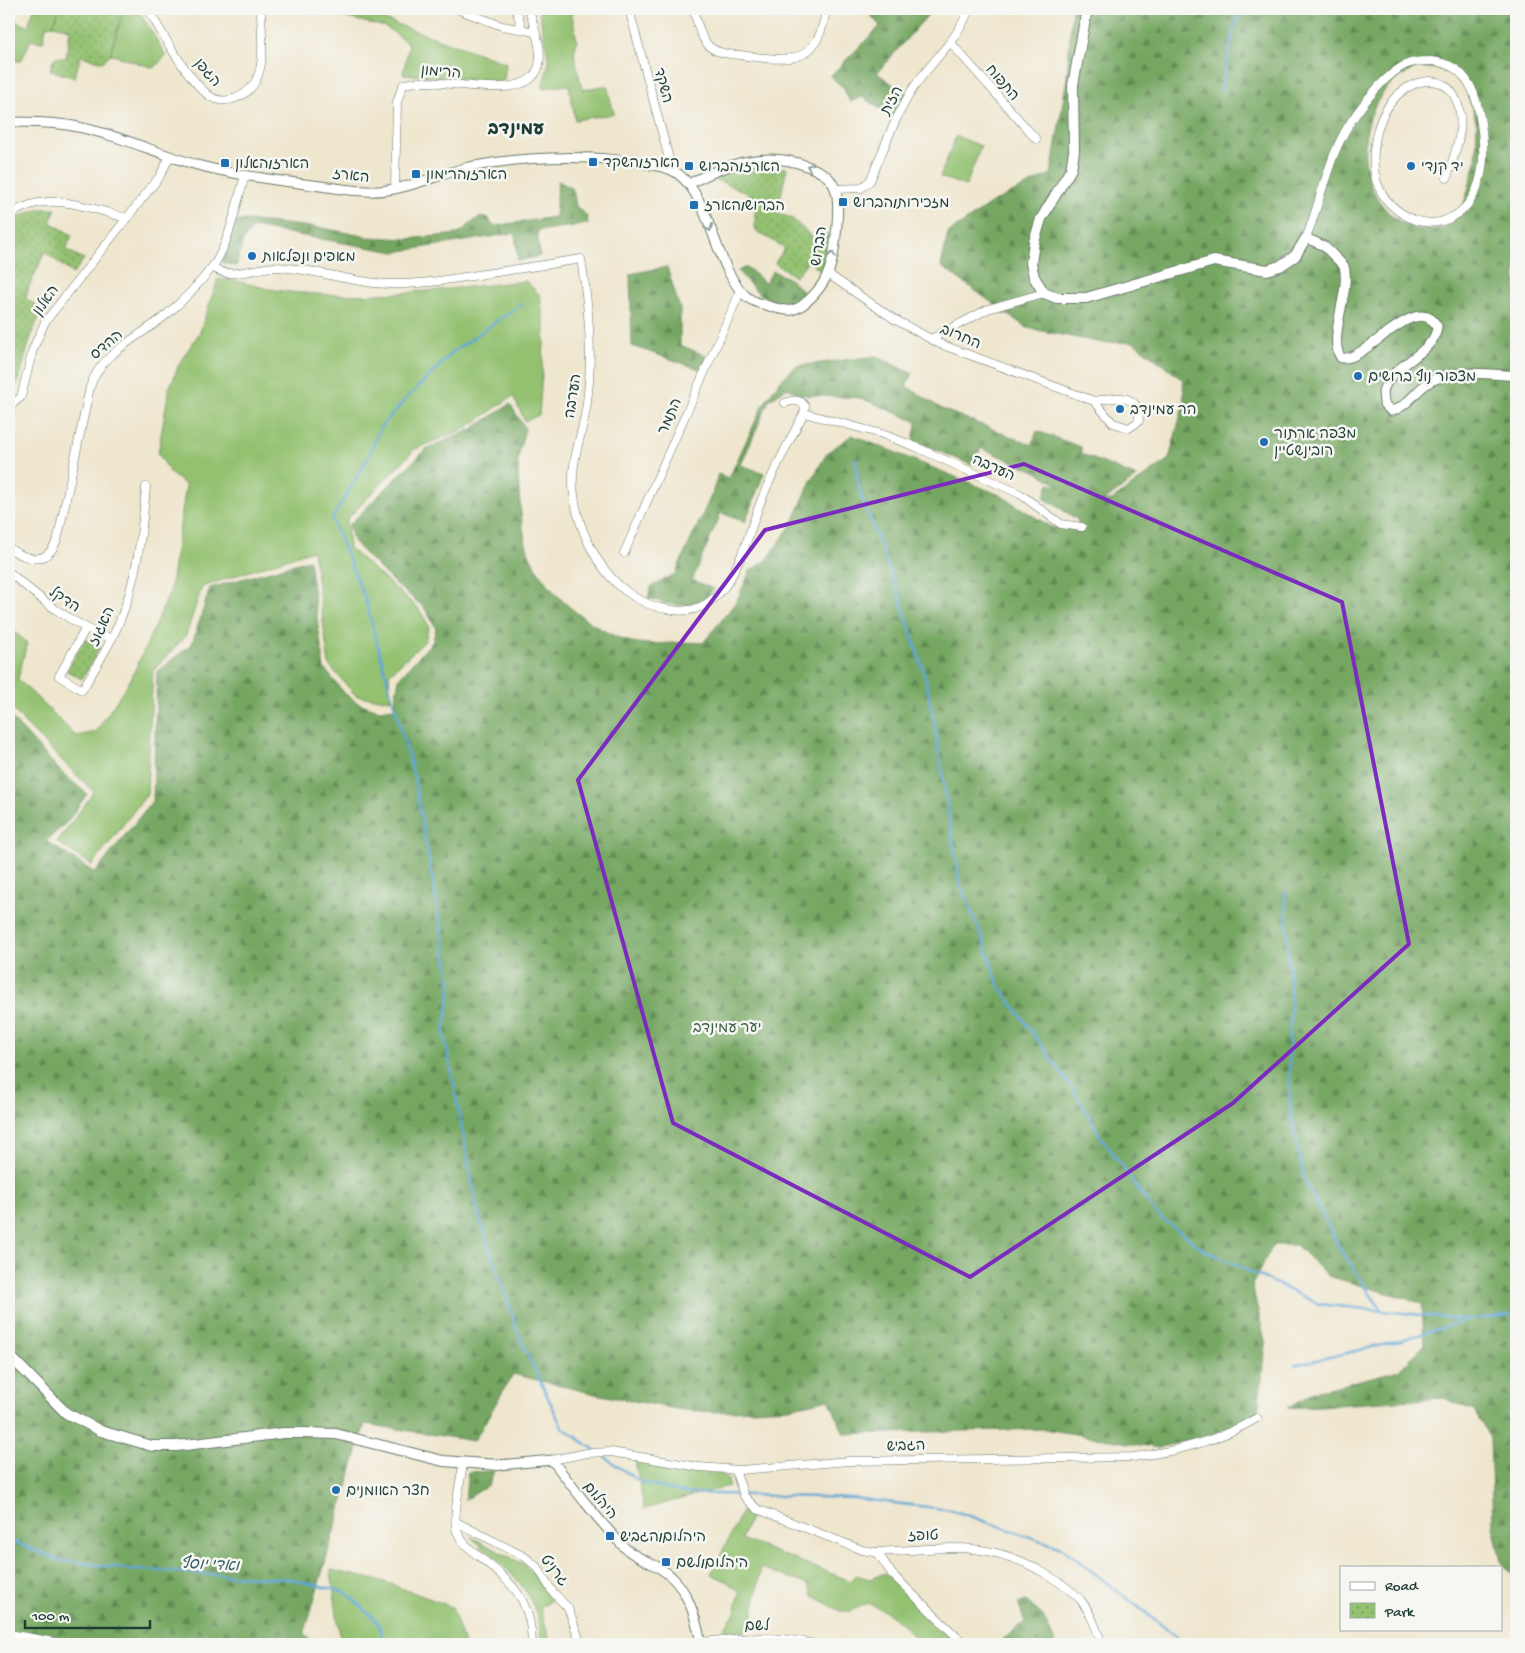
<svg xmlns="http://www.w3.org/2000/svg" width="1525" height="1653" font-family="'Gochi Hand','Playpen Sans Hebrew',sans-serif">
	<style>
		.grass { fill: #93c170; stroke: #597f52 }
		.forest { fill: url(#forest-firs); stroke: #4a724b; fill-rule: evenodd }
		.park { fill: url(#park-dots); stroke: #597f52 }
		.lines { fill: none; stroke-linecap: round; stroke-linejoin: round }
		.stream { stroke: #61a7d7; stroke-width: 2.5 }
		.minor-casing { stroke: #68786a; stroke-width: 9 }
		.tertiary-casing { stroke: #68786a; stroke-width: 11 }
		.secondary-casing { stroke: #68786a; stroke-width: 12 }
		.minor { stroke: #fff; stroke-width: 8 }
		.tertiary { stroke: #fff; stroke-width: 9 }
		.secondary { stroke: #fff; stroke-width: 10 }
		.oneway { stroke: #8f9e9a }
		.marked { fill: none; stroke: #7b2cbf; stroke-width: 4; stroke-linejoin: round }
		.poi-dot { fill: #1f6fb2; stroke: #f6f6f2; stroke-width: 2 }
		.labels { text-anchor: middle; stroke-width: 5; stroke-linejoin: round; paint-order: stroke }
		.street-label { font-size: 15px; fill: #1f3d34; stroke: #f6f6f2 }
		.poi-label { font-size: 15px; fill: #1f3d34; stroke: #f6f6f2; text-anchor: start }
		.park-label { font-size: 15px; fill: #3c5e43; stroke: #f6f6f2 }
		.water-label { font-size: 16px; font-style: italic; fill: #335d65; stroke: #f6f6f2 }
		.quarter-label { font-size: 18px; font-weight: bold; fill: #1f3d34; stroke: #f6f6f2 }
	</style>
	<defs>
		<pattern id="forest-firs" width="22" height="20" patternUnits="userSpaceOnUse" patternTransform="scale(1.25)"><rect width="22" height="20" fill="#76a762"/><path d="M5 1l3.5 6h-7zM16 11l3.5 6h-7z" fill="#608952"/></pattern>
		<pattern id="park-dots" width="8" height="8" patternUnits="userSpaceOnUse" patternTransform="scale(1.25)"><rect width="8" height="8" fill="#93c170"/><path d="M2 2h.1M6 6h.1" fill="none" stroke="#779e5d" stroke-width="1.8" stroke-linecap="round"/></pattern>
	</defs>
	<rect width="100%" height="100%" fill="#f6f6f2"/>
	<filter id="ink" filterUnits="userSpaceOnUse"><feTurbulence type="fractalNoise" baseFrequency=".02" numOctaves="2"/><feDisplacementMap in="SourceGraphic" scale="10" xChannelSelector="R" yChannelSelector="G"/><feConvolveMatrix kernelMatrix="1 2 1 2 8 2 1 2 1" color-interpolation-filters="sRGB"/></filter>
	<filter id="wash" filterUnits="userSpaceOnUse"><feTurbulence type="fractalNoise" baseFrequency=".0096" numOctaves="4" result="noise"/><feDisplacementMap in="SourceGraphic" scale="20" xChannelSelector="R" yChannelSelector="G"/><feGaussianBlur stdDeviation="1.12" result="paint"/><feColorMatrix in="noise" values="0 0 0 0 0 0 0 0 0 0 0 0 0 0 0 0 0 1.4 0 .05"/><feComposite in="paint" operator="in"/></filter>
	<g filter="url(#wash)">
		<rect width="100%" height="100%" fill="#efe6ce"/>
		<!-- grass -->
		<g class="grass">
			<polygon points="34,9 59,9 53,25 46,26 43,42 31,40 21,61 9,61 9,28 12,20 28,26"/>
			<polygon points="124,9 138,9 166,56 154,68 110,54"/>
			<polygon points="309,9 354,9 506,63 504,81 481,81 403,74 409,44 386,27"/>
			<polygon points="548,9 571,9 577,41 574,53 582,90 607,85 614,114 575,120 569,85 542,88 549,62 539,11"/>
			<polygon points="956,136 981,146 966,186 940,177"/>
			<path d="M218 279C240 279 260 289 282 291 363 301 445 289 526 281L540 295 545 330 539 415 525 421 513 396 466 428 415 449 347 519 349 548 419 609 429 626 425 641 389 674 391 700 356 696 329 665 313 550 202 587 186 635 153 671 147 794 92 865 57 842 94 792 25 724 9 704V627L27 643 18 679 76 736 96 732 132 677 170 592 186 485 171 474 158 453 169 389 180 362 200 332Z"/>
			<polygon points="635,1460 690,1471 720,1474 728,1478 729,1486 644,1509"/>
			<path d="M744 1508 752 1514 741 1539 851 1581 856 1575 870 1579 885 1573 957 1644H921C905 1627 890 1611 868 1603L850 1611H840L812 1595 809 1585 761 1568 750 1631 721 1632 735 1613 740 1592 726 1581 711 1574Z"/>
			<path d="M471 1537 523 1564 534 1574 551 1601 540 1608 551 1644H541C540 1590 507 1570 471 1537Z"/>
			<polygon points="331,1570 385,1582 452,1607 464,1644 339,1644 340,1637"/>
		</g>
		<!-- forest -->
		<g class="forest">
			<polygon points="877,9 931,9 926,17 877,73 906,94 892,116 862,97 850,102 843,87 830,76 880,26 869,13"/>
			<path d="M1072 9H1516L1515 1577 1502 1564 1493 1527 1490 1438 1474 1411 1444 1398 1288 1408 1314 1392 1399 1370 1424 1345 1422 1303 1328 1276 1296 1245H1273L1252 1285 1266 1345 1258 1411 1224 1431 1158 1448 1045 1429 844 1434 829 1399 789 1408 715 1412 683 1410 595 1394 513 1374 474 1441 365 1424 304 1635 317 1644H9V715L61 772 87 794 67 822 46 841 95 873 153 800 157 672 192 644 210 588 309 560 324 668 344 693 358 703 379 710 394 708 399 678 433 641 436 628 424 607 394 583 354 543 349 525 426 449 472 429 510 404 525 428C523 438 519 450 518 461 518 485 521 535 530 556 542 583 566 607 590 622 602 630 618 639 632 642 656 647 679 640 703 643L736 602 750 571 767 560 792 524 811 481 827 453 852 435 1000 495 1051 527 1063 529 1077 528 1078 520 1044 498 1049 484 1061 487 1037 472 981 448 972 465 913 440 917 422 861 398 801 395 787 388 769 400 741 465 764 473 745 522 721 513 692 580 714 589C694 612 674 606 648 598L651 587 675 574 712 494 718 474 729 478 763 405 779 382 796 366 876 356 913 374 906 386 942 409 1032 445 1037 431 1081 447 1082 454 1137 477 1101 503 1112 500 1169 459 1184 402 1183 380 1133 342 1103 343 1027 328 941 266 948 233 995 201 1051 174 1067 77ZM1420 67 1440 69 1456 76 1466 89 1477 124 1476 162 1462 211 1443 229C1434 229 1420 231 1412 228 1360 207 1352 134 1383 93 1392 80 1405 73 1420 67Z"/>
			<polygon points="558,181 573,189 576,206 587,216 588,224 537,231 540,256 518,261 515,233 395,252 253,227 243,241 236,266 223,263 222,258 236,222 245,220 323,228 368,237 408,239 458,234 478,218 488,217 493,226 555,217"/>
			<polygon points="667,267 680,309 680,345 707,356 702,370 632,346 630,274"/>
			<path d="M744 268H748L765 283 773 271 788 278 804 292 790 304C766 304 752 288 738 271Z"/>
			<polygon points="494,1471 489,1485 465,1500 468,1472"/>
			<polygon points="1026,1601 1043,1616 1056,1644 997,1644 1025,1622 1018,1604"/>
		</g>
		<!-- park -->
		<g class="park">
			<polygon points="59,9 124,9 110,54 103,62 81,56 74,78 50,70 54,58 66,58 70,29 53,25"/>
			<polygon points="751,166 787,168 777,213 793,219 814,239 821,232 828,234 827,270 825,274 808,261 795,277 775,263 785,248 755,230 755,204 747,204 748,193 714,179 728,171"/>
			<path d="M40 209H56L50 222 72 235 66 250 84 259 73 274 45 252 28 289 26 299 44 310C26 332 22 389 9 398V225L19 216Z"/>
			<polygon points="85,639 100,647 82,679 67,671"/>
		</g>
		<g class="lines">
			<!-- stream -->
			<g class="stream">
				<polyline points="193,9 194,14"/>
				<polyline points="775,10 775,9"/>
				<polyline points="1221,91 1235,23 1244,9"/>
				<polyline points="522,304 454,351 403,402 380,428 367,460 332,519 365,599 414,777 451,984 444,1034 479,1217 522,1343 562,1427 596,1451"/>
				<polyline points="855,459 860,493 897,589 925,676 935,727 960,885 982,936 998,984 1078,1097 1101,1137 1156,1214 1204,1250 1319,1304 1468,1320"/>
				<polyline points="1285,892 1291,1006 1289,1037 1290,1108 1304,1179 1339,1247 1381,1310"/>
				<polyline points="1295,1365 1395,1342 1468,1320 1516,1314"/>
				<polyline points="602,1455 640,1482 684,1493 853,1498 952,1510 1062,1548 1177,1637 1181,1644"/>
				<polyline points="9,1540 59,1560 128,1569 290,1579 346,1592 377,1621 386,1644"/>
			</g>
		</g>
	</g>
	<g filter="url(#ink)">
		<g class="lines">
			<defs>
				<g id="minor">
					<path d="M148 9C161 32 187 78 207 94 215 101 226 102 236 98 271 85 261 38 261 9"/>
					<polyline points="457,9 502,26 535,32"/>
					<polyline points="516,9 522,29"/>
					<polyline points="629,9 668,155 668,169"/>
					<path d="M693 9C697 20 700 39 710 47 720 55 735 54 747 56 793 62 819 63 826 9"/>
					<polyline points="950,42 1036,139"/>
					<path d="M395 189 397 102 403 85C432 72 529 109 539 65 543 48 533 25 529 9"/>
					<path d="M835 189 861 188 870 181C884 149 895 116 914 87 932 61 958 39 969 9"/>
					<path d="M9 216C45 189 87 207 126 218"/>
					<path d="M1306 238C1322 198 1328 155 1352 120 1365 101 1384 76 1405 65 1413 61 1422 61 1431 61 1470 64 1478 98 1482 131 1485 156 1484 183 1468 204 1462 212 1452 218 1443 221 1413 229 1381 205 1375 175 1371 153 1376 123 1389 105 1411 74 1454 69 1460 114 1463 135 1453 158 1447 178"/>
					<path d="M213 267C229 281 256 267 275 267 314 268 350 283 389 284 417 285 444 280 472 276 508 270 545 265 581 259 589 306 593 355 587 402 584 431 571 457 573 487 576 525 596 569 627 592 640 602 656 608 672 610 731 619 744 543 761 501 773 471 789 442 804 413L805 406C800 399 792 400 785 403"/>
					<path d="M828 274 894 319 940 344 1094 401C1110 399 1128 392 1138 408L1139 421 1129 428 1113 423 1094 401"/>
					<polyline points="931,339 988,309 1044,293"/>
					<polyline points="9,407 21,397 33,349 45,322 160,176 170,156"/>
					<polyline points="804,413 882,434 916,447 1020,494 1061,524 1082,527"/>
					<path d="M9 548C31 563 49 564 58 537L90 387C101 352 139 338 166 315 183 301 200 283 213 266 229 245 237 201 245 176"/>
					<polyline points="624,553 741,290"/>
					<path d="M9 572C40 599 72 625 112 639"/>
					<path d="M86 628 59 676 82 690C95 668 109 647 119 623 137 580 142 533 146 487"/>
					<path d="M552 1460 587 1453 611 1452 699 1467 740 1470 849 1461 1134 1457C1178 1451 1218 1441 1257 1418"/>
					<path d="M463 1463C461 1481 453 1511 456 1528 459 1540 468 1547 477 1555 511 1582 531 1597 532 1644"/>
					<path d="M735 1470 744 1496 757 1509 862 1550 874 1552C940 1550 984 1537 1044 1573 1082 1595 1087 1603 1102 1644"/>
					<polyline points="456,1522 525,1557 538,1568 552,1591 568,1608 581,1644"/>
					<polyline points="877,1552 892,1574 964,1644"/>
					<polyline points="9,1634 66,1644"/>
					<path d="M700 1642C739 1638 775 1635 813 1644"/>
				</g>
				<g id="tertiary">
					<path d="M9 122C30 122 52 122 73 126 116 134 156 153 197 165 236 175 274 180 313 185 331 187 349 191 366 191 402 193 435 175 469 167 529 155 603 154 663 167 711 178 711 267 747 297 753 302 761 304 769 306 776 308 784 311 792 310 806 307 823 286 828 273 835 257 842 201 834 186 829 175 818 170 807 166 765 150 726 164 689 184"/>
					<path d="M1306 238 1324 246 1344 266C1351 292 1327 338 1341 358 1364 364 1416 290 1437 326 1437 353 1388 365 1383 392 1383 395 1384 400 1384 404L1391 411C1408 407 1416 389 1431 381 1457 369 1489 374 1516 376"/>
					<path d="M499 1465 552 1460C575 1490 598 1520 625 1548 636 1558 649 1561 661 1569 687 1584 696 1617 701 1644"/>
				</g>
				<g id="secondary">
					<polyline points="1087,9 1073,85 1074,151 1071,169 1041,219 1034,242 1031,263 1034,277 1044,293 1057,298 1086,298 1214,261 1267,270 1280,266 1295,256 1306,238"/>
					<polyline points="9,1355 66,1413 101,1431 152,1446 177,1446 284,1433 303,1433 336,1434 443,1461 499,1465"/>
				</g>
			</defs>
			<!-- minor casing -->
			<use href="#minor" class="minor-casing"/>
			<!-- tertiary casing -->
			<use href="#tertiary" class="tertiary-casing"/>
			<!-- secondary casing -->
			<use href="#secondary" class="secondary-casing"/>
			<!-- minor -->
			<use href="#minor" class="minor"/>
			<!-- tertiary -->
			<use href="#tertiary" class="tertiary"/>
			<!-- secondary -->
			<use href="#secondary" class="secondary"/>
		</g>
		<!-- one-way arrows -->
		<defs><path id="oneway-chevron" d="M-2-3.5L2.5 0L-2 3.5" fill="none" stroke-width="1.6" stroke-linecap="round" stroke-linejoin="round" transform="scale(1.25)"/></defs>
		<g class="oneway">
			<use href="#oneway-chevron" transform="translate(810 167) rotate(-158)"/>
			<use href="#oneway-chevron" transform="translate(709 228) rotate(67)"/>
			<use href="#oneway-chevron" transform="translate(832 255) rotate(-83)"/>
		</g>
	</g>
	<!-- marked area -->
	<path class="marked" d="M1024 464 1342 602 1409 944 1233 1103 970 1277 673 1123 578 780 765 530Z"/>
	<!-- markers -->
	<g class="poi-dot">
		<rect x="588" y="157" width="10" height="10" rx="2.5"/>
		<rect x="220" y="158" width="10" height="10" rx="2.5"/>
		<rect x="684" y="161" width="10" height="10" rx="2.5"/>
		<circle cx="1411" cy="166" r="5"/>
		<rect x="411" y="169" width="10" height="10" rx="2.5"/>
		<rect x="838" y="197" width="10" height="10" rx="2.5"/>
		<rect x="689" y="200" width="10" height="10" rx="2.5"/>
		<circle cx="252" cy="256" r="5"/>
		<circle cx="1358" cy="376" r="5"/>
		<circle cx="1120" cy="409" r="5"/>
		<circle cx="1264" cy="442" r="5"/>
		<circle cx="336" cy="1490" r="5"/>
		<rect x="605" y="1531" width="10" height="10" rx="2.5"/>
		<rect x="661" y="1557" width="10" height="10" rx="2.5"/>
	</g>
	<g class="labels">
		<!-- street labels -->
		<g class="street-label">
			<text transform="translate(441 71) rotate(5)" y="5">הרימון</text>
			<text transform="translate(208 72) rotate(49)" y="5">הגפן</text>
			<text transform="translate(1003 82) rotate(49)" y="5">התפוח</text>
			<text transform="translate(664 85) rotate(75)" y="5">השקד</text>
			<text transform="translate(891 100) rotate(-61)" y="5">הזית</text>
			<text transform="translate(351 175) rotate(6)" y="5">הארז</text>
			<text transform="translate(818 246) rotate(-81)" y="5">הברוש</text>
			<text transform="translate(45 300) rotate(-54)" y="5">האלון</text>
			<text transform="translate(961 336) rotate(23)" y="5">החרוב</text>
			<text transform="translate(106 344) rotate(-41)" y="5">ההדס</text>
			<text transform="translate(572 396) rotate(-81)" y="5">הערבה</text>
			<text transform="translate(669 416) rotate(-66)" y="5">התמר</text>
			<text transform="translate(994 467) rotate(24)" y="5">הערבה</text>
			<text transform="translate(65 599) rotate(34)" y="5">הדקל</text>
			<text transform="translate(101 626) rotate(-65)" y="5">האגוז</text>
			<text transform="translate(906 1445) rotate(-2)" y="5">הגביש</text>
			<text transform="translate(601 1500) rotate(50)" y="5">היהלום</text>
			<text transform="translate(923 1535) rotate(-3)" y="5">טופז</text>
			<text transform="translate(555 1570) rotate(52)" y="5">גרניט</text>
			<text transform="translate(757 1625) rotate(-1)" y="5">לשם</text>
		</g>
		<!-- poi labels -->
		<g class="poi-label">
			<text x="603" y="167">הארז/השקד</text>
			<text x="235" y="168">הארז/האלון</text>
			<text x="699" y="171">הארז/הברוש</text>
			<text x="1421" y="171">יד קנדי</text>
			<text x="426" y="179">הארז/הרימון</text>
			<text x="853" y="207">מזכירות/הברוש</text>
			<text x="704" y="210">הברוש/הארז</text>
			<text x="262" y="261">מאפים ונפלאות</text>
			<text x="1368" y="381">מצפור נוף ברושים</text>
			<text x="1130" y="414">הר עמינדב</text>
			<text x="1274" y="438">מצפה ארתור<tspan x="1274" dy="17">רובינשטיין</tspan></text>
			<text x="346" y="1495">חצר האומנים</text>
			<text x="620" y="1541">היהלום/הגביש</text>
			<text x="676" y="1567">היהלום/לשם</text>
		</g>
		<!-- park labels -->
		<g class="park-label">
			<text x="727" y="1032">יער עמינדב</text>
		</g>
		<!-- water labels -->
		<g class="water-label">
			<text transform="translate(210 1563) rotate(3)" y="6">ואדי יוסף</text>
		</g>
		<!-- quarter labels -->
		<g class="quarter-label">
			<text x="516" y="134">עמינדב</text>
		</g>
	</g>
	<!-- margin -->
	<rect width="1525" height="1653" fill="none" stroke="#f6f6f2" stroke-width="30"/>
	<!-- legend -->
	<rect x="1340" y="1566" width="162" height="65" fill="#f6f6f2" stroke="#a0aca6"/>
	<rect x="1350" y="1582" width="25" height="8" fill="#ffffff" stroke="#a0aca6"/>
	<text x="1385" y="1590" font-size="15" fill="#1f3d34">Road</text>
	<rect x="1350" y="1603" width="25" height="15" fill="url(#park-dots)" stroke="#a0aca6"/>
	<text x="1385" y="1616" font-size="15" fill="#1f3d34">Park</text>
	<!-- scale -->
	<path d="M25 1620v8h125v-8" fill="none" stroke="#1f3d34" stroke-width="2.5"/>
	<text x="32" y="1620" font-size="15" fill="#1f3d34" stroke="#f6f6f2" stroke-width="4" paint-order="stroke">100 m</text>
</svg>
